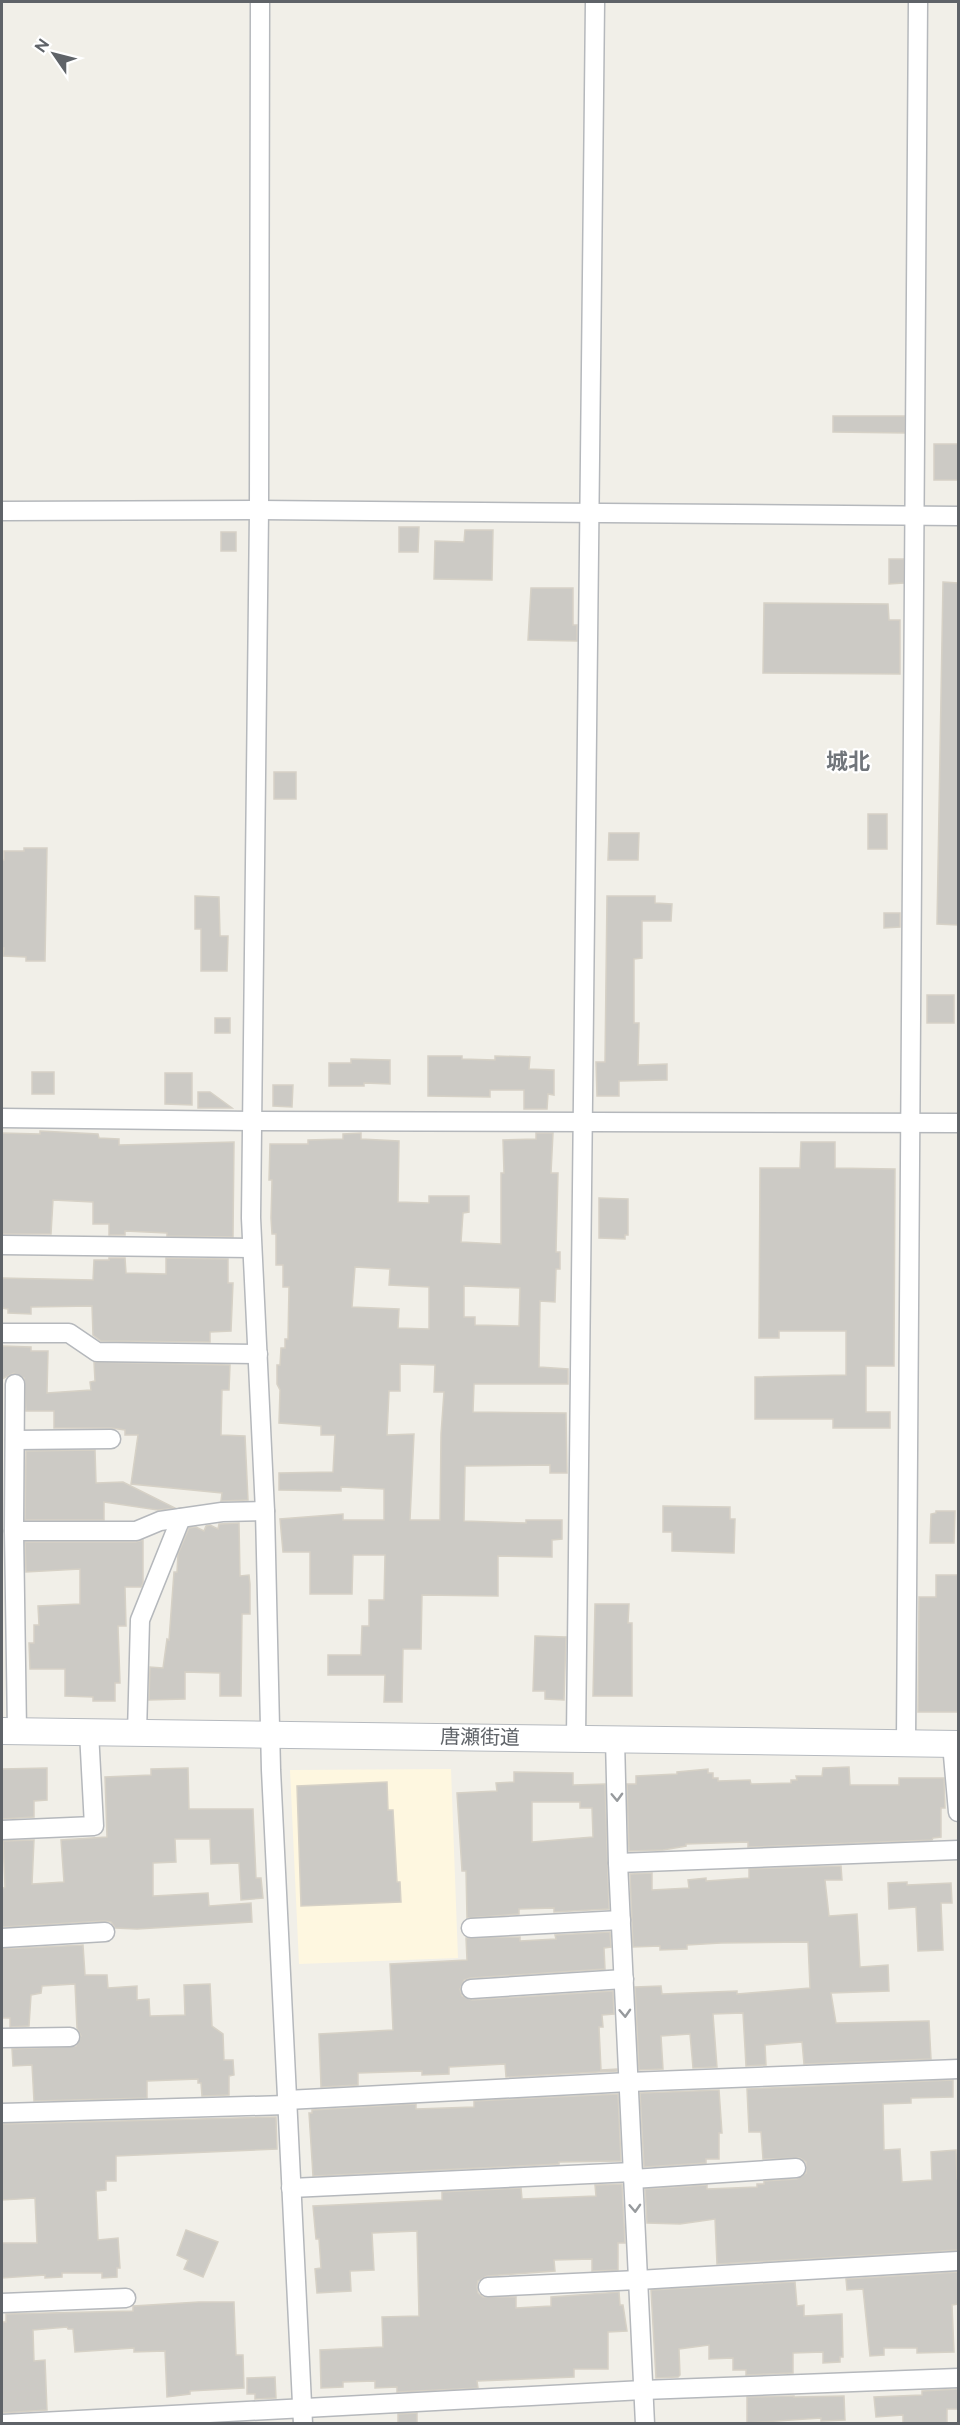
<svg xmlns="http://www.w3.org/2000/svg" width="960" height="2425" font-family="Raleway,'Noto Sans JP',sans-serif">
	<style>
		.commercial { fill: #fef7e0 }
		.building { fill: #cccac5; stroke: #d6d1c6; stroke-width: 1.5; fill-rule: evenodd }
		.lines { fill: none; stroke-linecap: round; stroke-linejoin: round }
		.street-casing { stroke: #b5b8bc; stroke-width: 21 }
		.secondary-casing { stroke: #b6babf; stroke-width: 28 }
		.street { stroke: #fff; stroke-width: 18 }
		.secondary { stroke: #fff; stroke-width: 26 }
		.oneway { stroke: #979a9d }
		.labels { text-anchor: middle; stroke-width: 4.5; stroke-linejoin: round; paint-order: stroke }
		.street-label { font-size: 20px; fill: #5f6368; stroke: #fff }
		.quarter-label { font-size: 22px; font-weight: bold; fill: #70757a; stroke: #fff }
	</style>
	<rect width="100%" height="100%" fill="#f1efe8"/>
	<!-- commercial -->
	<polygon class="commercial" points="451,1769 458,1958 299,1964 290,1770"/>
	<!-- building -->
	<g class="building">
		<polygon points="833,416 905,416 905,433 833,432"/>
		<rect x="934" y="444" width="24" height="36"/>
		<polygon points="399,527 419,527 418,552 399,552"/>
		<polygon points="465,530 493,530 492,580 434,579 435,541 464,542"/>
		<rect x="221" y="532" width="15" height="19"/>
		<polygon points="889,559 904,559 904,583 889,584"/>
		<polygon points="943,582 958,583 958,925 937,924"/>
		<polygon points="531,588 573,588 573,625 577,625 577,641 528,640"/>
		<polygon points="764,603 888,604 889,620 900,620 900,674 763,673"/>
		<rect x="274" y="772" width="22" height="27"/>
		<rect x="868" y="814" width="19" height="35"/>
		<polygon points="609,833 639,833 638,860 608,860"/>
		<polygon points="24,848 47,848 45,961 26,961 26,957 3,956 4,948 2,948 2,860 4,860 4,851 24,851"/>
		<polygon points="195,896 219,897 220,936 228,936 227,971 201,971 201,929 195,929"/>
		<polygon points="607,896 655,896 655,903 672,904 671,921 642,921 642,958 634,959 634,1023 639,1023 638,1065 667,1064 667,1080 619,1081 619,1096 597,1096 596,1062 605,1062"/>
		<polygon points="884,913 900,913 900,927 884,928"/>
		<rect x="927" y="995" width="27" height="28"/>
		<rect x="215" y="1018" width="15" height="15"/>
		<polygon points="428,1056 462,1056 462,1059 495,1060 495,1056 530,1057 529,1069 554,1070 554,1095 548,1094 547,1109 524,1109 524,1090 490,1090 490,1097 428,1096"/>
		<polygon points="351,1059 390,1060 390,1084 364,1083 364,1086 329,1086 329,1063 351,1063"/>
		<rect x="32" y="1072" width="22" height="22"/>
		<polygon points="165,1073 192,1073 192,1105 165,1104"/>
		<polygon points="273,1085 293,1085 292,1107 273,1106"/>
		<polygon points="198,1092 210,1092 232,1108 198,1108"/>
		<polygon points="40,1131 98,1134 99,1138 119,1139 119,1145 234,1142 233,1237 167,1236 167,1233 125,1231 125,1235 109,1235 109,1224 93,1224 93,1202 53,1200 51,1234 2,1234 2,1133 40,1134"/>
		<path d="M361 1133V1139L399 1141 398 1202 429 1203V1196H469V1212L463 1213 461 1242 501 1244V1173H504L503 1140 536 1139V1133H553L551 1173H558L556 1252H560V1269H556L555 1302 540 1301 539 1367 568 1369V1384H474L473 1412 566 1413 567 1473H550V1465L465 1466 464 1521 526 1523V1520H562V1539L552 1540V1557L498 1556V1596L422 1595 421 1649H403L402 1702H384L385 1675H328V1655H361L362 1626H369V1600H384L385 1555H353L352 1594H310V1552H283L280 1519 343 1514V1520H384V1489L341 1487V1491L279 1490V1473L333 1472 335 1435H321V1426L279 1423 280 1390 277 1384V1365H280L281 1348H285V1339H288L289 1287H283V1265H276V1234H272L271 1218 272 1180H269L270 1144H308V1140L343 1139V1134ZM355 1267 390 1269 389 1285 429 1287V1329L398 1328 399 1309 352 1307ZM464 1286 520 1288 519 1326 475 1325V1317H464ZM400 1364 435 1365 434 1392H444L441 1434 440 1520H410L414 1434 387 1435 389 1391H400Z"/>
		<polygon points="801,1142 835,1142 835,1168 895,1169 894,1366 866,1366 866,1412 890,1412 890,1428 833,1428 833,1419 755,1419 755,1377 846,1375 846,1331 779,1331 779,1338 759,1338 760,1168 800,1168"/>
		<polygon points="599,1198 628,1199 628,1235 625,1235 625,1239 599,1238"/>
		<polygon points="109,1258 125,1258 126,1273 166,1274 166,1258 228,1259 228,1283 233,1283 231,1331 210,1332 210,1342 101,1341 93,1335 92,1306 31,1307 31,1314 8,1313 8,1309 2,1308 2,1278 93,1280 94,1260 109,1260"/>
		<polygon points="2,1346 31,1347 31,1351 48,1351 47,1393 91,1390 90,1382 95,1381 94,1362 230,1365 229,1390 222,1390 221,1435 245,1436 248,1500 221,1501 222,1493 131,1484 138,1435 125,1435 125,1430 111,1428 54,1428 54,1411 26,1411 24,1378 14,1373 2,1379"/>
		<polygon points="95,1450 96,1483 123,1482 175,1508 158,1510 104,1502 104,1520 25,1520 26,1451"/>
		<polygon points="663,1506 730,1507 730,1519 735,1519 734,1553 672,1551 672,1532 663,1532"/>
		<polygon points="936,1511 955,1511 954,1543 930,1543 931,1514 936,1513"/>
		<polygon points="239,1523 240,1576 249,1575 250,1584 250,1614 242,1614 241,1696 220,1696 220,1673 185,1672 185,1699 149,1700 150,1667 163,1668 167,1639 169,1640 174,1572 177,1572 178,1554 189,1528 196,1527 204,1531 206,1526 210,1525 218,1529 219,1524"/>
		<polygon points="143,1540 143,1583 141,1587 125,1587 126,1626 118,1626 120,1683 115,1683 115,1701 93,1701 93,1697 65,1696 65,1669 30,1669 29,1643 34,1643 34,1625 39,1625 38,1606 80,1604 80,1569 26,1572 25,1542 136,1542"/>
		<polygon points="936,1575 958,1575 958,1712 918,1712 919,1597 936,1597"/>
		<polygon points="595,1604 629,1604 628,1623 632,1623 632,1696 593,1696"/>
		<polygon points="535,1636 566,1637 564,1700 545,1699 545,1691 533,1691"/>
		<polygon points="849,1767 850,1785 899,1785 899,1778 944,1778 945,1808 941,1808 941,1837 933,1838 932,1840 748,1847 748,1842 686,1844 686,1846 663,1850 629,1851 627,1784 636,1784 636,1776 677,1774 677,1772 708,1769 708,1773 713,1773 713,1778 718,1778 718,1781 750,1780 751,1784 791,1783 791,1780 797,1780 796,1776 822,1776 823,1768"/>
		<polygon points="47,1768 47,1800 34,1801 34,1817 2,1819 2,1769"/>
		<polygon points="188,1768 189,1809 253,1809 256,1878 261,1878 263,1898 241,1900 239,1863 211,1864 210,1839 175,1839 176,1862 153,1863 153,1896 208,1893 209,1906 251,1903 252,1922 137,1929 115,1928 111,1922 104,1921 2,1927 2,1889 5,1887 3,1841 34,1840 32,1884 64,1882 61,1840 107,1837 105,1777 151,1775 151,1769"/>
		<path d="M514 1772 573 1773V1785L605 1784 609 1909 554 1912V1908L519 1909V1914L467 1918 466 1871H462L457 1793 497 1791 496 1783 514 1782ZM532 1802H580V1808H592L593 1837 532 1842Z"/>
		<polygon points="387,1782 388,1810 393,1810 397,1882 400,1882 401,1902 301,1906 297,1786"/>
		<polygon points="841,1866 842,1880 825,1880 829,1916 857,1914 860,1967 888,1965 889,1991 831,1993 836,2023 929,2021 931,2059 804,2064 802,2042 765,2045 766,2065 746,2066 743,2013 713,2014 717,2067 693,2068 690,2034 661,2036 663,2069 639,2070 635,1987 661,1986 662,1994 737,1991 737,1994 810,1988 808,1942 721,1943 687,1945 687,1949 660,1950 660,1946 633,1947 630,1874 652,1873 652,1890 689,1888 688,1880 706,1878 706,1881 749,1878 749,1869"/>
		<polygon points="907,1882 907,1885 951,1883 952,1903 941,1903 943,1950 918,1951 916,1907 889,1909 888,1883"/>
		<polygon points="610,1932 611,1947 604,1948 605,1969 470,1978 464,1980 460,1989 462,1996 472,2000 613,1991 614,2014 602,2015 603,2027 599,2027 601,2070 617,2069 617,2071 506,2077 505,2064 449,2067 449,2074 422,2075 422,2071 358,2073 358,2085 321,2087 319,2034 393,2030 390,1964 467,1960 466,1938 520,1937 520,1941 556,1939 555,1935"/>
		<polygon points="83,1945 85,1975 107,1975 108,1988 137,1986 137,2000 149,1999 150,2016 185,2015 184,1985 210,1984 212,2026 223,2034 224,2060 233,2060 234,2075 229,2076 229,2095 202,2096 201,2083 198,2083 198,2079 147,2081 147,2098 34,2101 32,2065 13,2066 12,2049 76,2046 81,2036 77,2028 75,1984 42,1986 41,1993 31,1995 29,2026 10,2027 10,2018 2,2018 2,1949"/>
		<polygon points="953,2080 953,2097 911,2098 911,2103 883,2104 884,2150 900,2149 902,2182 932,2180 931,2152 956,2150 957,2179 958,2179 958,2250 717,2264 715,2219 680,2224 647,2223 645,2189 707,2185 707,2189 757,2187 757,2184 764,2184 764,2181 797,2179 806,2173 806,2162 800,2158 763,2159 761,2132 749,2132 747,2089"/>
		<polygon points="719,2090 722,2133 719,2133 719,2159 706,2159 706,2163 644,2167 640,2093"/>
		<polygon points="618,2094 621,2161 559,2162 559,2164 313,2176 309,2113 312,2113 312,2110 416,2104 416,2109 474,2107 474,2101"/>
		<polygon points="276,2117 277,2149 116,2156 116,2181 106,2181 106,2190 96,2191 98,2240 118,2238 120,2268 117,2268 117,2277 102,2278 102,2273 62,2273 62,2277 45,2278 45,2275 2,2278 2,2243 37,2243 35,2198 2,2200 2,2124"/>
		<polygon points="622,2184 625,2243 618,2243 618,2270 592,2271 592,2259 554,2260 555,2271 487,2276 478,2281 477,2287 478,2293 483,2297 516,2297 516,2308 551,2306 551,2297 619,2292 620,2305 623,2305 627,2331 608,2332 608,2369 574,2369 574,2377 477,2381 478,2388 397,2392 397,2387 375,2388 375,2381 343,2382 343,2387 321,2388 320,2350 383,2347 382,2317 419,2316 417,2231 372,2233 374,2270 350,2271 351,2291 317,2293 315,2269 321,2268 319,2239 316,2239 313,2206 442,2200 442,2192 521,2188 522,2199 596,2196 595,2185"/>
		<polygon points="186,2230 218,2242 203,2277 184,2269 188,2260 177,2255"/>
		<polygon points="958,2272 958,2304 952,2305 954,2352 917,2353 917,2348 884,2348 884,2355 870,2356 863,2289 847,2290 846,2279"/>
		<polygon points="795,2282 797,2306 804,2305 804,2316 842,2314 843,2357 840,2357 840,2362 823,2363 823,2352 793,2353 793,2373 746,2375 746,2370 733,2370 733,2358 709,2359 709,2345 679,2349 680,2375 678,2377 656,2378 651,2290"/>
		<polygon points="199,2302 234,2302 236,2355 243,2355 244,2388 190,2391 190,2394 167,2397 165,2351 134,2352 134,2348 75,2352 73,2329 68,2329 67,2327 33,2330 34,2361 45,2360 47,2410 2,2413 2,2322 6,2322 6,2314 133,2311 133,2306"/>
		<polygon points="275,2377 276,2398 255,2399 255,2394 247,2394 247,2378"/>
		<polygon points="958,2389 958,2409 947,2409 947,2424 903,2423 903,2415 876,2417 874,2397 922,2395 922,2391"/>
		<polygon points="794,2396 794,2397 844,2396 845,2420 821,2421 821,2418 747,2423 747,2397"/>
		<polygon points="417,2413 417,2424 398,2424 398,2414"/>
	</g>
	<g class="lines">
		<defs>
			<g id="street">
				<polyline points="260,2 259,510 251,1218 265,1511 271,1770 303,2424"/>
				<polyline points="2,511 259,510 958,516"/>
				<polyline points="2,1118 252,1121 958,1123"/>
				<polyline points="2,1245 252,1248"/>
				<polyline points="2,1333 69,1333 97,1352 258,1354"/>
				<polyline points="15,1384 14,1531 17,1731"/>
				<polyline points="15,1440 111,1439"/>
				<polyline points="14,1531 136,1531 160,1521 222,1512 265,1511"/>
				<polyline points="137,1733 140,1620 181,1518"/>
				<polyline points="576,1738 595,2"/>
				<polyline points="615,1739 618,1863 645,2424"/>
				<path d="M906 1743C910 1162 917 582 918 2"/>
				<polyline points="952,1744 958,1812"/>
				<polyline points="2,1830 94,1826 89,1732"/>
				<polyline points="618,1863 958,1850"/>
				<polyline points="471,1928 621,1920"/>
				<polyline points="2,1938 105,1932"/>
				<polyline points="471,1989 624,1979"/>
				<polyline points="2,2038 70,2037"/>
				<polyline points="287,2100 629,2082 958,2069"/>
				<polyline points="2,2113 287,2105"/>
				<polyline points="633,2179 796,2168"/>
				<polyline points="291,2188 633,2172"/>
				<polyline points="488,2287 638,2280 958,2261"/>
				<polyline points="2,2303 126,2298"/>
				<polyline points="3,2424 643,2390 958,2378"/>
			</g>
			<polyline id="secondary" points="2,1731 958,1744"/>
		</defs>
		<!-- street casing -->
		<use href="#street" class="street-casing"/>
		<!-- secondary casing -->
		<use href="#secondary" class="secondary-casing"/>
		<!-- street -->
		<use href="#street" class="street"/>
		<!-- secondary -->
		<use href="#secondary" class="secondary"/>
	</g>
	<!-- one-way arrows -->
	<defs><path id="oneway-chevron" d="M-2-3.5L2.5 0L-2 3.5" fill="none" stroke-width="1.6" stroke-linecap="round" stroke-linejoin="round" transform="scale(1.5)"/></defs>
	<g class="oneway">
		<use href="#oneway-chevron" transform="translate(617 1797) rotate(88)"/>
		<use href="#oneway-chevron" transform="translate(625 2013) rotate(87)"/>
		<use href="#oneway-chevron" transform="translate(635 2208) rotate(87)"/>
	</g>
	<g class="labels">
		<!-- street labels -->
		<g class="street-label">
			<text transform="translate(480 1737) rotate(1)" y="7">唐瀬街道</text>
		</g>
		<!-- quarter labels -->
		<g class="quarter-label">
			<text x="848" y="769">城北</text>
		</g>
	</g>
	<!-- border -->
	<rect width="960" height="2425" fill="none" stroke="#5f6368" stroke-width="6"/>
	<!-- north arrow -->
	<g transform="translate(54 54) rotate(305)" stroke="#ffffff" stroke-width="4.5" paint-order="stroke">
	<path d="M0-4.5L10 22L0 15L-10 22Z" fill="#5f6368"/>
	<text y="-9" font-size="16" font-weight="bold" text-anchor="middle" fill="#5f6368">N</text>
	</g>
</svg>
